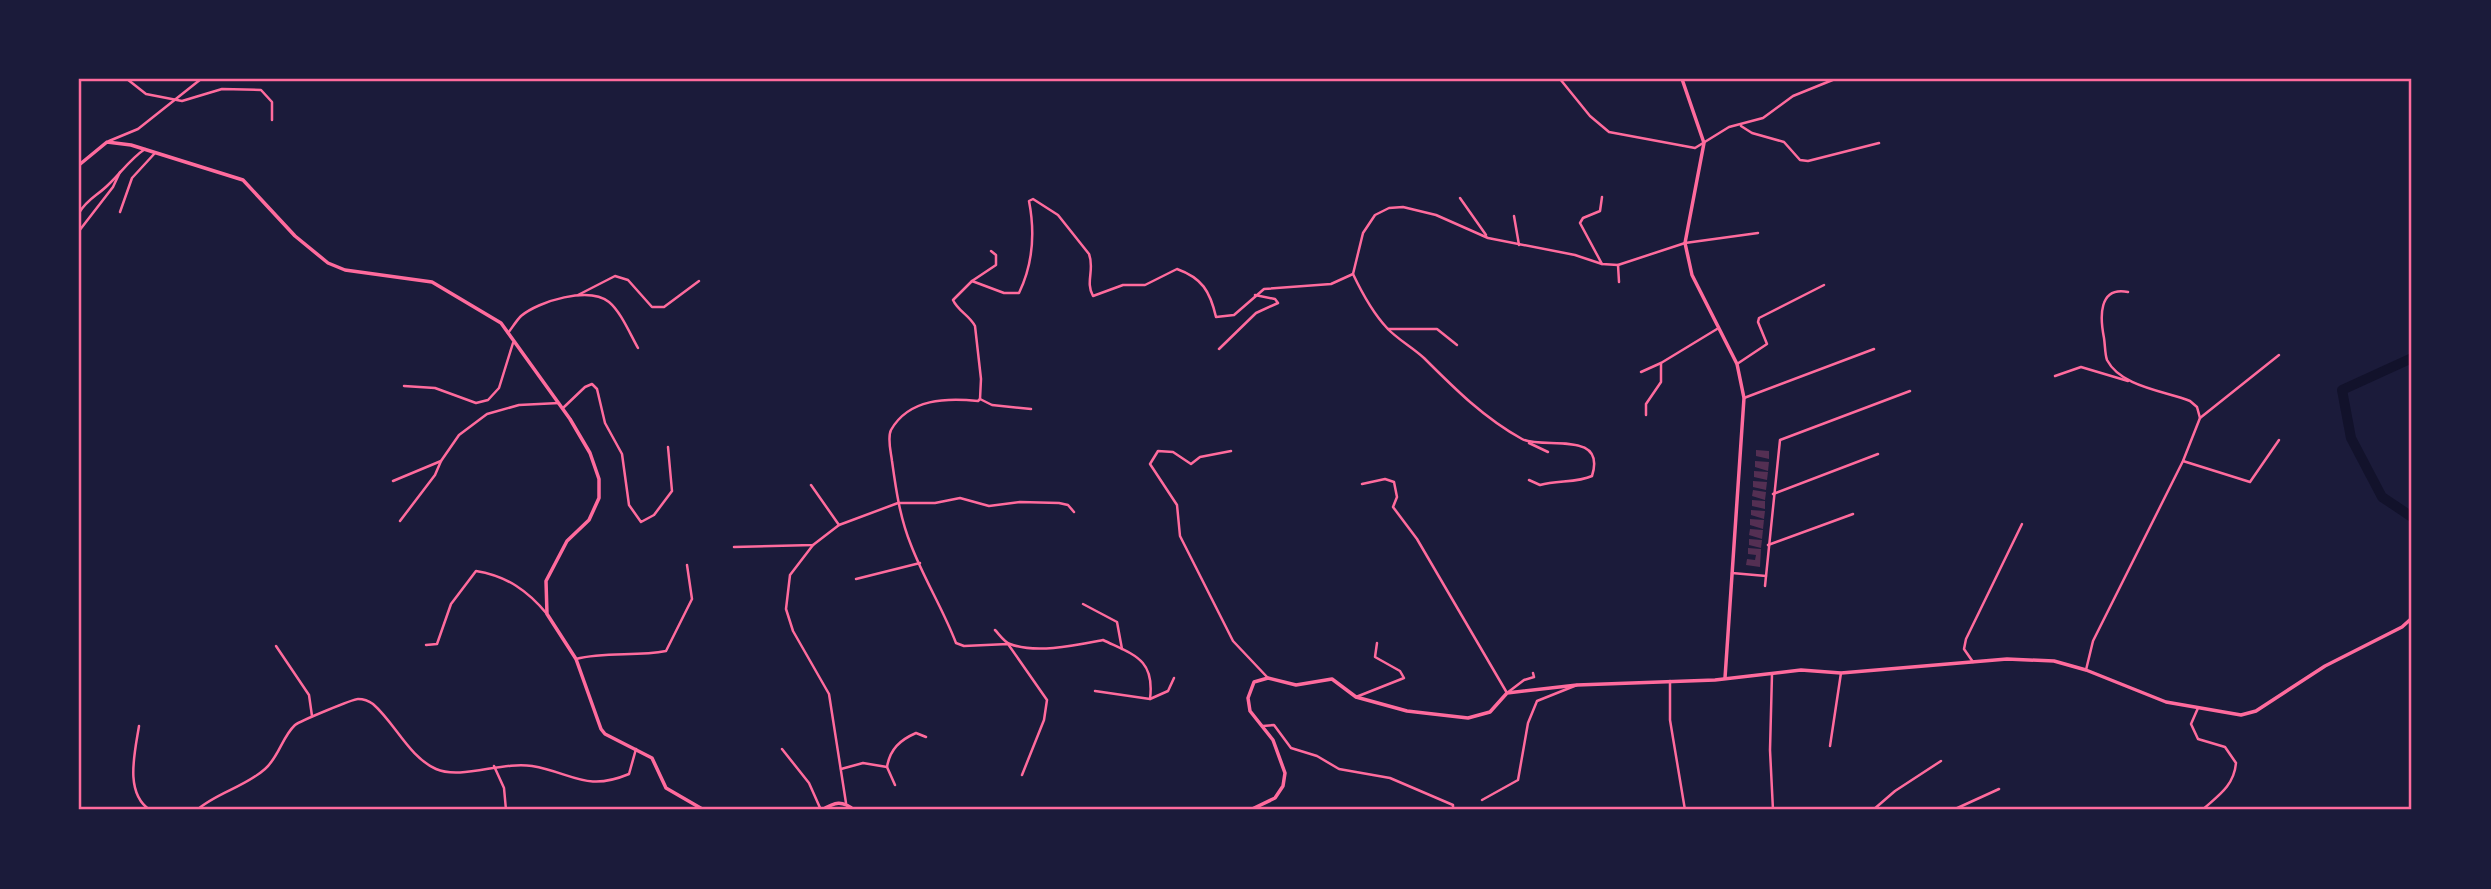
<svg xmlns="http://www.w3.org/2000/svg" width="2491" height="889" font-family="Helvetica,sans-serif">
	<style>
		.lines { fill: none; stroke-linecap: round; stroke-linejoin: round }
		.river { stroke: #12122b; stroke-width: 10 }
		.building { fill: #542f53 }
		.minor { stroke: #ff6b9d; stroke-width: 2.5 }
		.tertiary { stroke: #ff6b9d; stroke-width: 3.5 }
		.neatline { fill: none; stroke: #ff6b9d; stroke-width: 2.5 }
	</style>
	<rect width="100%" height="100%" fill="#1b1b3a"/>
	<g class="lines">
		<!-- river -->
		<polyline class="river" points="2412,358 2342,390 2351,438 2382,497 2412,517"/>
	</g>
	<!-- building -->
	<g class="building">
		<polygon points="1756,450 1769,451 1769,459 1756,456"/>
		<polygon points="1755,461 1769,462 1768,471 1755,467"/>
		<polygon points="1754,471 1768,472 1767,480 1754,477"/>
		<polygon points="1753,481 1767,482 1766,490 1753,487"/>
		<polygon points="1753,490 1766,492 1765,500 1752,496"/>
		<polygon points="1752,500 1765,501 1765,509 1752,506"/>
		<polygon points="1751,510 1765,511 1764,519 1751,515"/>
		<polygon points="1750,519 1764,520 1763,529 1750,525"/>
		<polygon points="1750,529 1763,530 1762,539 1749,535"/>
		<polygon points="1749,539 1762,540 1761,548 1749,545"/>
		<polygon points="1748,548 1761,549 1760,567 1746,565 1747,559 1755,560 1756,555 1748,554"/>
	</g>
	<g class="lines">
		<!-- minor -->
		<g class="minor">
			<polyline points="127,79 146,94 182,101 222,89 261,90 272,102 272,120"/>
			<polyline points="1560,79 1590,116 1609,132 1695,148 1729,127 1763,118 1793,96 1835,79"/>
			<polyline points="1741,126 1752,133 1784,142 1800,160 1808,161 1879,143"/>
			<polyline points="109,141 138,129 201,79"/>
			<polyline points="1602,197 1600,211 1583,218 1580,223 1602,264"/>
			<polyline points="1460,198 1486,235"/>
			<polyline points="120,212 132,178 155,153"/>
			<path d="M79 213C87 199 97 196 108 185 121 173 130 159 145 149"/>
			<polyline points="1514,216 1519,245"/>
			<polyline points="79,231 113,187 120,172"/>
			<polyline points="1618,265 1619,282"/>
			<path d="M1353 274C1362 293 1372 312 1387 328 1397 339 1412 347 1424 358 1455 389 1484 418 1522 439 1542 450 1607 429 1592 476 1577 483 1557 480 1540 485L1529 480"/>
			<polyline points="972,281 996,265 996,255 991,251"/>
			<polyline points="578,295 615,276 628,280 652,307 664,307 699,281"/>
			<polyline points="1388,329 1437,329 1457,345"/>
			<path d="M508 333C512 328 516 321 521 316 539 301 589 286 609 302 621 312 630 334 638 348"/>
			<polyline points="1219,349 1256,313 1278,303 1275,299 1255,295"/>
			<polyline points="1737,364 1767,344 1758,322 1759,318 1824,285"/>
			<polyline points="1641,372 1661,363 1717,329"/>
			<polyline points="2055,376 2081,367 2128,381"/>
			<polyline points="404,386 435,388 476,403 488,400 499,388 513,343"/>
			<polyline points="1744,398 1874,349"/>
			<polyline points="980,399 992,405 1031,409"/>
			<polyline points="563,408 585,387 592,384 597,389 605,423 622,454 629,505 641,522 654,515 672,491 668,447"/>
			<polyline points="1646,415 1646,404 1661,382 1661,363"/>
			<polyline points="2200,418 2279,355"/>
			<polyline points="1529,443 1548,452"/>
			<polyline points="1231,451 1200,457 1191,464 1173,452 1158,451 1150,464 1177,505 1180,536 1233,641 1268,678"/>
			<polyline points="2183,461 2250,482 2279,440"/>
			<polyline points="393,481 441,461 459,435 487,414 519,405 559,403"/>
			<polyline points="1362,484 1385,479 1394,482 1397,497 1393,507 1417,539 1507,693 1524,680 1534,677 1533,673"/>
			<polyline points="811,485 839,525"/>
			<polyline points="1773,494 1878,454"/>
			<polyline points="400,521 435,475 441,461"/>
			<polyline points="813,545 790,575 786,609 793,631 829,694 846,803"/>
			<polyline points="1768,545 1853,514"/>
			<polyline points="734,547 813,545 839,525 898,503 935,503 960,498 989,506 1020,502 1059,503 1068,505 1074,512"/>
			<polyline points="1732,573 1766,576"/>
			<polyline points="856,579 920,563"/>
			<polyline points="1765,586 1780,440 1910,391"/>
			<polyline points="1083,604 1117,622 1122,649"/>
			<path d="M995 630C999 634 1004 642 1010 644 1036 654 1077 645 1103 640 1134 655 1155 659 1150 699"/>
			<path d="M426 645 437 644 451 604 476 571C507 576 528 591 547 614"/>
			<polyline points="276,646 309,695 312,716"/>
			<path d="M576 659C605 651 636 657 666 651L692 599 687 565"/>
			<polyline points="1973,662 1964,649 1966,639 2022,524"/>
			<path d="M2086 670 2093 641 2183 461 2200 418 2197 407 2190 401C2165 391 2121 387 2107 360 2105 355 2105 344 2104 338 2100 318 2098 286 2128 292"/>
			<polyline points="1772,674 1770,750 1773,810"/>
			<polyline points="1670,681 1670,720 1685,810"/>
			<polyline points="1095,691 1150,699 1168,691 1174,678"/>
			<polyline points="1356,697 1404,678 1400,671 1375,657 1377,643"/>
			<path d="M2198 708 2191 724 2198 739 2225 747 2236 763C2234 786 2218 796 2202 810"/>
			<path d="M139 726C135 752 124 793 150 810"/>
			<polyline points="1263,726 1274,725 1291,748 1317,756 1339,769 1390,778 1453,805 1453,810"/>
			<polyline points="1830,746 1841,673"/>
			<polyline points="782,749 809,783 821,810"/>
			<polyline points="494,766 504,788 506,810"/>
			<path d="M887 767C890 749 900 740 916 733L926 737"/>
			<polyline points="841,769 863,763 887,767 895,785"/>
			<path d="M1022 775 1044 720 1047 700 1008 644 964 646 956 643C943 609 924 579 911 545 900 518 896 490 892 461 891 452 887 438 891 430 909 398 947 398 978 401L980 399 981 379 975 326C969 315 958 311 953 300L972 281 1004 293H1019C1033 264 1035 232 1029 201L1033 199 1058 215 1089 254C1095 269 1085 282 1093 296L1123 285H1145L1177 269C1202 278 1210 291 1216 317L1234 315 1264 289 1331 284 1353 274 1363 233 1375 215 1389 208 1403 207 1436 215 1488 238 1575 255 1602 264 1618 265 1685 243 1758 233"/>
			<polyline points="1482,800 1518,780 1528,723 1537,701 1577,685"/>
			<polyline points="86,810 103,810"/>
			<path d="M197 810C216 793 245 787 265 769 279 757 282 737 295 725 300 721 353 699 358 699 363 699 369 701 373 704 395 723 409 757 436 769 461 780 503 761 532 766 573 773 586 792 629 774L636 749"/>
			<polyline points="1873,810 1895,791 1941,761"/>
			<polyline points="1953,810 1999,789"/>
		</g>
		<!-- tertiary -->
		<g class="tertiary">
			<polyline points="1682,79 1704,143 1685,243 1692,275 1737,364 1744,398 1725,678"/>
			<polyline points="79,165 107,142 131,145 243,180 295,236 328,263 345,270 432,282 501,323 570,419 590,453 599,479 599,498 589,520 567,541 546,581 547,614 576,659 601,729 605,734 652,758 666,788 704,810"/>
			<path d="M822 810C835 802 842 800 854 810"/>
			<polyline points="1250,810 1275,798 1283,786 1285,773 1273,740 1250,711 1248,698 1254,682 1268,678 1296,685 1332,679 1356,697 1407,711 1468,718 1490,712 1507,693 1577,685 1715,680 1801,670 1841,673 2007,659 2054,661 2086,670 2166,702 2241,715 2256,711 2325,666 2402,627 2412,618"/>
		</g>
	</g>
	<!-- border -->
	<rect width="2491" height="889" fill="none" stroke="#1b1b3a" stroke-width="161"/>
	<rect x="80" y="80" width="2330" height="728" class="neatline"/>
</svg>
